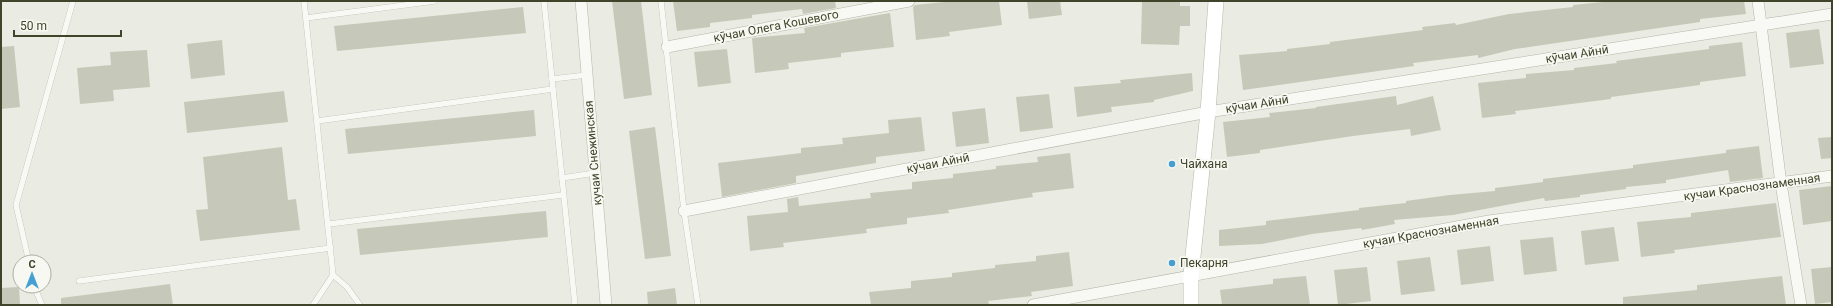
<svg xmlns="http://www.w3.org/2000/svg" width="1833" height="306" font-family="Roboto,sans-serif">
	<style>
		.building { fill: #c6c9b9 }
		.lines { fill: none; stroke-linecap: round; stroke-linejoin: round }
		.service-casing { stroke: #b4b6a7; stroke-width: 6 }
		.minor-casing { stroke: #b4b6a7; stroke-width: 12 }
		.secondary-casing { stroke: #b4b6a7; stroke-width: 16 }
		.service { stroke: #f8f9f5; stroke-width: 5.5 }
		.minor { stroke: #f8f9f5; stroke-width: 11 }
		.secondary { stroke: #fff; stroke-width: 15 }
		.poi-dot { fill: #459fd2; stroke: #f7f8f2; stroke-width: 1.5 }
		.labels { text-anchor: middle; stroke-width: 3.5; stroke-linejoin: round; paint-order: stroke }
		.street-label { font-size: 12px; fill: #40442a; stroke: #f7f8f2 }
		.poi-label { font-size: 12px; fill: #40442a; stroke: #f7f8f2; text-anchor: start }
	</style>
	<rect width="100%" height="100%" fill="#eaebe2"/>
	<!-- building -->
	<g class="building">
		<polygon points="612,1 641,1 652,95 624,99"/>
		<polygon points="673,1 835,1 836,8 803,14 802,9 752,15 752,18 710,23 710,27 677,31"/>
		<polygon points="954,1 999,1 1002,25 949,32 950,36 916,40 913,7 915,5"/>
		<polygon points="1027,1 1060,1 1062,15 1029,19"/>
		<polygon points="1142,1 1180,1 1180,6 1190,6 1190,26 1180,26 1179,45 1141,44"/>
		<polygon points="1613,1 1744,1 1746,14 1700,19 1700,22 1515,49 1478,58 1478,55 1413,63 1414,66 1243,90 1239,55 1287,51 1287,49 1330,44 1330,42 1423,30 1422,27 1455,23 1456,25 1509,14 1573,7 1573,5"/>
		<polygon points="523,7 526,33 337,51 334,26"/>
		<polygon points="890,13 894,47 841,53 841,57 788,63 789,69 755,73 752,38 805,33 804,28"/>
		<polygon points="1819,29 1824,64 1790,68 1786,33"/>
		<polygon points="222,40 225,75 191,79 187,44"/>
		<polygon points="1742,42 1746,76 1700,82 1700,85 1611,97 1611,99 1515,111 1516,114 1482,118 1478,83 1526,78 1526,74 1574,70 1574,68 1617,63 1616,61 1709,49 1709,46"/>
		<polygon points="14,46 20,107 1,109 1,47"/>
		<polygon points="727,49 731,83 698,87 694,52"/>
		<polygon points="147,50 150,87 113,90 114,101 80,104 77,68 111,65 110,52"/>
		<polygon points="1192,73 1193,91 1154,100 1154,102 1111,107 1112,112 1077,117 1074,87 1121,83 1120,80"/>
		<polygon points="284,91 288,122 187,133 184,102"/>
		<polygon points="1049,94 1053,128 1020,132 1016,97"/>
		<polygon points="1396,96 1397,105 1433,96 1441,130 1411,136 1410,129 1353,136 1260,150 1260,153 1227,157 1223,122 1270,117 1269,113 1316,108 1316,107"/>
		<polygon points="985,108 989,143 956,147 952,112"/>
		<polygon points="534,110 536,136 348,154 345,129"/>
		<polygon points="921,117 925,151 876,157 876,163 796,176 796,183 722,197 718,163 801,153 801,148 843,144 842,138 889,133 888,120"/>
		<polygon points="655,127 671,256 645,259 629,131"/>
		<polygon points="1832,137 1832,158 1821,159 1818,138"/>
		<polygon points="1759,146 1763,178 1730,182 1728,170 1666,180 1666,183 1626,187 1626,189 1580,195 1580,197 1545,201 1544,198 1453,215 1394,220 1395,224 1362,230 1361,228 1312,234 1262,244 1219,246 1219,230 1266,225 1266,221 1359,210 1359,208 1406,203 1406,201 1450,195 1495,191 1495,188 1543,182 1543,179 1633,168 1633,165 1726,153 1726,150"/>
		<polygon points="282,147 288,200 296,199 300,230 200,241 196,210 208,209 203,157"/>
		<polygon points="1070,153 1074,188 1032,193 1033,197 948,210 949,213 907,218 907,224 866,229 867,233 783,243 784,247 750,251 747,216 788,212 787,199 798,197 799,206 871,198 870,193 912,189 912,182 953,178 953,174 996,169 996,166 1038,162 1037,157"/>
		<polygon points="1832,186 1832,221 1803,225 1799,190"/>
		<polygon points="1776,203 1781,237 1674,250 1675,253 1641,257 1637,222 1691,217 1691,213"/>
		<polygon points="546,211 548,237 360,255 357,229"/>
		<polygon points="1614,227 1619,261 1585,265 1581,231"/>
		<polygon points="1553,237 1557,271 1524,275 1520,240"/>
		<polygon points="1490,246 1494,281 1461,285 1457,250"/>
		<polygon points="1069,252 1073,286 1031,292 1032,296 988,301 989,304 976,305 871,305 869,292 911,288 911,281 952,277 952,273 995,268 995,265 1036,261 1036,256"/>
		<polygon points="1430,257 1435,291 1401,295 1397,261"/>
		<polygon points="1367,267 1371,301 1338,305 1334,270"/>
		<polygon points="1832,267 1832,302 1815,304 1811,269"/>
		<polygon points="1306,276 1310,305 1222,305 1220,290 1273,284 1273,279"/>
		<polygon points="1782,276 1786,305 1623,305 1623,297 1697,290 1697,285"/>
		<polygon points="170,284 173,305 61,305 61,298"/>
		<polygon points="19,287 20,305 1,305 1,288"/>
		<polygon points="675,288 677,305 648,305 647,292"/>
	</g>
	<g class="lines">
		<defs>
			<g id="service">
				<polyline points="304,1 333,275 313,305"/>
				<polyline points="544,1 575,305"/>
				<polyline points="661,1 684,211 698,305"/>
				<polyline points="306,18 435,1"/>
				<polyline points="552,79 587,75"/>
				<polyline points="317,121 553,89"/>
				<polyline points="562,178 595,173"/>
				<polyline points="329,224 563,195"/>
				<polyline points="29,262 16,205 73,1"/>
				<polyline points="333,275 347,287 360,305"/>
				<polyline points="79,281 331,248"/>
				<polyline points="34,286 42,305"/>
			</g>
			<g id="minor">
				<polyline points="581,1 606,305"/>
				<polyline points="1758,1 1781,184 1801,305"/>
				<polyline points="667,47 909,1"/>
				<polyline points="684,211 1208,112 1832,14"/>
				<polyline points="1033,305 1489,221 1832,176"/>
			</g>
			<polyline id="secondary" points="1191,305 1191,275 1208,112 1216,1"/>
		</defs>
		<!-- service casing -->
		<use href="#service" class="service-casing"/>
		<!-- minor casing -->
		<use href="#minor" class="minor-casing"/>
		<!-- secondary casing -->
		<use href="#secondary" class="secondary-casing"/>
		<!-- service -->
		<use href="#service" class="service"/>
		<!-- minor -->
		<use href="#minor" class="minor"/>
		<!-- secondary -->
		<use href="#secondary" class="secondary"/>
	</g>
	<!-- markers -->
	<g class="poi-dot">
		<circle cx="1172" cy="164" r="4"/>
		<circle cx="1172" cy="263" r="4"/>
	</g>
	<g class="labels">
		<!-- street labels -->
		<g class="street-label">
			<text transform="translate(776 26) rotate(-11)" y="4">кӯчаи Олега Кошевого</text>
			<text transform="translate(1577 54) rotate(-9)" y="4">кӯчаи Айнӣ</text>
			<text transform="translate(1257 104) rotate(-9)" y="4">кӯчаи Айнӣ</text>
			<text transform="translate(593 153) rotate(-95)" y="4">кучаи Снежинская</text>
			<text transform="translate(938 163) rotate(-11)" y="4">кӯчаи Айнӣ</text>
			<text transform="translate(1752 187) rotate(-8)" y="4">кучаи Краснознаменная</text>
			<text transform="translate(1431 232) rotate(-10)" y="4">кучаи Краснознаменная</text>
		</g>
		<!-- poi labels -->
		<g class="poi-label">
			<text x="1180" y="168">Чайхана</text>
			<text x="1180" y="267">Пекарня</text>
		</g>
	</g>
	<!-- border -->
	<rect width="1833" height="306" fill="none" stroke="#40442a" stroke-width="4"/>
	<!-- north arrow -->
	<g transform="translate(32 274)"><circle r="19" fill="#f7f8f2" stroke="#aeb0a2"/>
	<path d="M0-3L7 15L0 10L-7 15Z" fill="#459fd2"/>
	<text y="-6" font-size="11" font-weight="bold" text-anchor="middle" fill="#40442a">С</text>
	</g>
	<!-- scale -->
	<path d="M14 30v6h107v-6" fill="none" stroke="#40442a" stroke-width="2"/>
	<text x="20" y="30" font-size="12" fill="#40442a" stroke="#f7f8f2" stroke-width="3" paint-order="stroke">50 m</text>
</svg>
